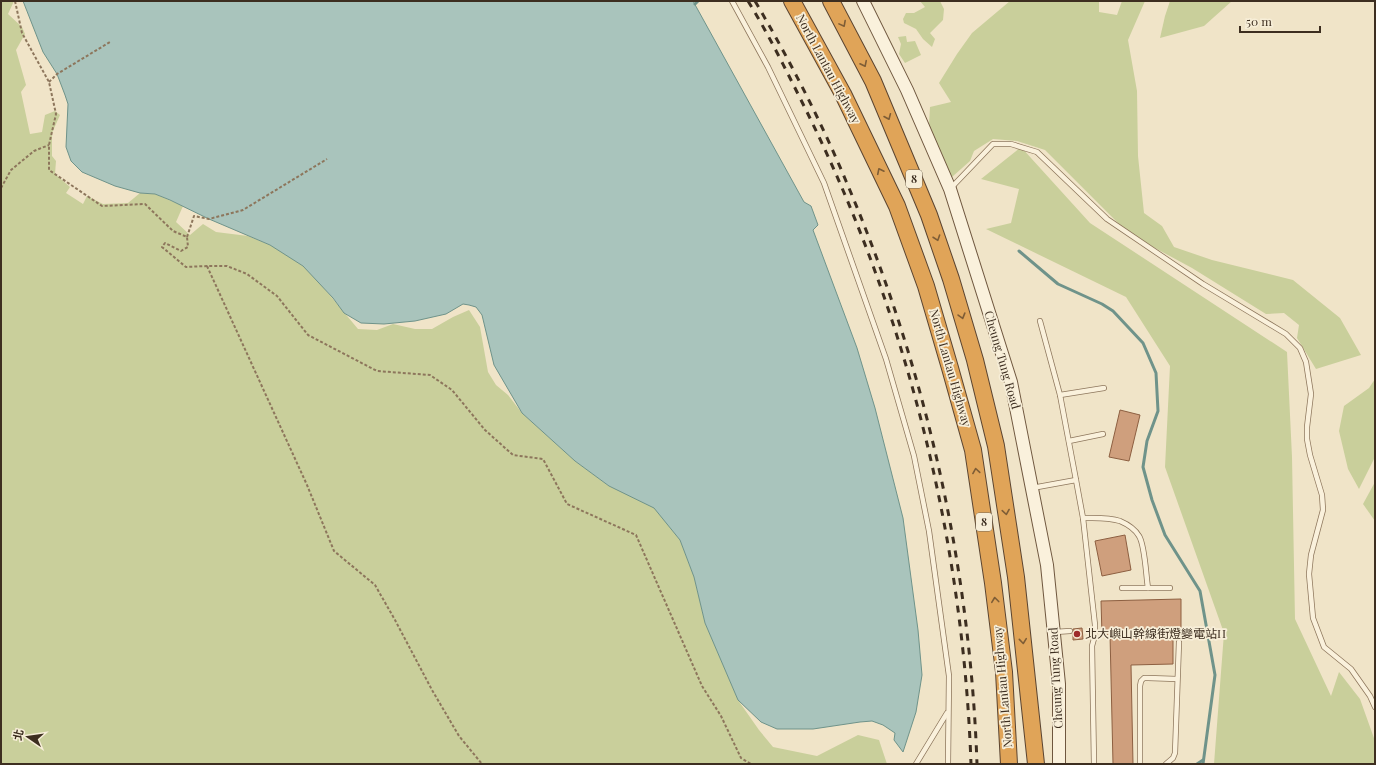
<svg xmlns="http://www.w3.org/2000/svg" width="1376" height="765" font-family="'Playfair Display','Noto Sans TC',serif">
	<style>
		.green { fill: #c9cf9b }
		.water { fill: #a9c4bc; stroke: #6f938a }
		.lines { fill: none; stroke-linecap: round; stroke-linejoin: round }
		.stream { stroke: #6f938a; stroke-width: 3 }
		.building { fill: #cf9f7d; stroke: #8d5f41 }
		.lane-casing { stroke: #8d765c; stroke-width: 6 }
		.secondary-casing { stroke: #6f573f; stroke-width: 14 }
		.highway-casing { stroke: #5b4430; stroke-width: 18 }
		.path { stroke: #8d765c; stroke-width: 2; stroke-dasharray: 3 2; stroke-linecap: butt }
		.lane { stroke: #faf1dc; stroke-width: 4.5 }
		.secondary { stroke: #faf1dc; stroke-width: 12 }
		.highway { stroke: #e0a458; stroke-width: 16 }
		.rail { stroke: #3d2e20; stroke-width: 3; stroke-dasharray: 7 7; stroke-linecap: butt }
		.oneway { stroke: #7e5d36 }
		.poi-dot { fill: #9e2a2b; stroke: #f7eed8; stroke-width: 1.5 }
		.labels { text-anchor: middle; stroke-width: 3.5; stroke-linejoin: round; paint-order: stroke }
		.shield { fill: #f7eed8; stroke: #756857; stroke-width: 1 }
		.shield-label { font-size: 11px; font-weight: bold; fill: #3d2e20 }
		.street-label { font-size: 12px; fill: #3d2e20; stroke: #f7eed8 }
		.poi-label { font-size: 12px; fill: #3d2e20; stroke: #f7eed8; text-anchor: start }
	</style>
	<rect width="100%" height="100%" fill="#f0e4c8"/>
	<!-- green -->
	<g class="green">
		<polygon points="1,1 14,1 8,14 22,27 25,34 16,50 26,85 21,92 30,134 42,132 45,115 55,111 60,115 52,133 52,156 56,161 55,174 70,187 66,193 83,204 87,196 103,204 128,203 140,193 155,194 183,206 176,222 190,235 203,224 216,232 248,236 270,245 289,256 303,266 318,281 358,329 377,330 393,324 415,329 432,329 453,317 469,310 480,327 488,372 496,385 508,395 522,413 575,461 609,486 654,507 680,540 694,577 705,623 738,700 759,730 773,747 817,756 858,735 879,740 887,764 1,764"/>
		<polygon points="920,1 940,1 944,9 943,20 930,33 935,39 932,47 923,39 916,29 904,23 903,19 906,13 914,13 925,7"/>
		<polygon points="1010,1 1099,1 1099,12 1117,15 1122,1 1145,1 1128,40 1137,91 1138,156 1144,213 1162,226 1174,247 1212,260 1293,280 1340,318 1361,355 1316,369 1297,338 1299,325 1284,313 1266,314 1192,268 1129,234 1045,150 1017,141 993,139 974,151 970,161 952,177 929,125 930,107 951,102 939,83 957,54 972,33"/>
		<polygon points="1170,1 1232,1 1204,26 1160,38 1165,16"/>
		<polygon points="906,36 907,42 915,41 921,55 905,63 899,54 901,44 898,37"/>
		<polygon points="1021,147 1090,223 1287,352 1292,457 1295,619 1331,696 1339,672 1360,699 1375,741 1375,764 1214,764 1224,633 1165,467 1170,366 1126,297 986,229 1011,223 1019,189 981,179"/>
		<polygon points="1375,379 1375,457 1359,489 1348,469 1339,431 1344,406 1369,388"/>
		<polygon points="1375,482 1375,521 1363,504"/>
	</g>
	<!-- water -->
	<polygon class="water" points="23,1 693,1 804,202 811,206 818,225 813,230 857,348 875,408 903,518 918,630 922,675 916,712 903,752 894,740 895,733 883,725 872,721 860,722 813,729 777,729 761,722 738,700 705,623 694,577 680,540 654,508 609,486 575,461 522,413 494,365 482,315 476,307 469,305 463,304 446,314 415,321 384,324 361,323 344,313 333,298 303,266 270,245 209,219 170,200 155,194 140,193 115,186 82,172 71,161 66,147 68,104 65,95 57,74 43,52"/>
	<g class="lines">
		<!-- stream -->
		<g class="stream">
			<polyline points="695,4 698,1"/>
			<polyline points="1019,251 1058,284 1102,304 1113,311 1143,343 1156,373 1158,411 1147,441 1143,467 1152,500 1165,535 1200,591 1215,675 1203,764"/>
			<polyline points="1197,764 1203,760"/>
		</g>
	</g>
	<!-- building -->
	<g class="building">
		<polygon points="1120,410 1140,415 1129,461 1109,457"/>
		<polygon points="1125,535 1131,570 1102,576 1095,541"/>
		<polygon points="1181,599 1181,632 1173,632 1173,664 1131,665 1133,764 1113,764 1110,634 1102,635 1101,601"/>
		<polygon points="1082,628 1083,639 1073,640 1073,629"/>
	</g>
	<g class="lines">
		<defs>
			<g id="lane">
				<polyline points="732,1 768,67 824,183 886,359 914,456 929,531 949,676 948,764"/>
				<polyline points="951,188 993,144 1011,144 1037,152 1107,219 1203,284 1286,334 1300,348 1306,362 1311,394 1307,427 1307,439 1310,455 1322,495 1323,510 1311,555 1309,574 1313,618 1324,647 1351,669 1370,696 1375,707"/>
				<polyline points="1040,321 1060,395 1076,480 1083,518 1095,625 1095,635 1092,646 1094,764"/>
				<polyline points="1060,395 1104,388"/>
				<polyline points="1069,441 1103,434"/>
				<polyline points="1032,488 1076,480"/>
				<path d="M1083 518C1095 518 1108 517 1120 521 1127 524 1135 529 1139 536 1145 545 1146 576 1148 588"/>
				<polyline points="1122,588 1170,588"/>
				<polyline points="1055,632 1070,631"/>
				<polyline points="916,764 947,713"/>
				<polyline points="1140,764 1140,686 1141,681 1144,678 1148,678 1177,679"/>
				<polyline points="1166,764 1173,758 1175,753 1179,642"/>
			</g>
			<polyline id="secondary" points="863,1 907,90 950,189 1011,382 1047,565 1059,684 1059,764"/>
			<g id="highway">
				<polyline points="792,1 843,94 897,206 926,286 950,368 973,450 993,583 1004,672 1009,764"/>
				<polyline points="831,1 873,81 929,215 951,279 975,360 996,446 1016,577 1036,764"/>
			</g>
		</defs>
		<!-- lane casing -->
		<use href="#lane" class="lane-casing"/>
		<!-- secondary casing -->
		<use href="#secondary" class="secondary-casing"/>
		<!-- highway casing -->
		<use href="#highway" class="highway-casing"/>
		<!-- path -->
		<g class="path">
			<polyline points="15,1 22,33 49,82 56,114 49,145 49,170 102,206 145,204 173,231 187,237 188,247 181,251 165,243 162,247 186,267 207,266 227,266 247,274 277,296 308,335 377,371 430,375 452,390 485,430 513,455 543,459 567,504 636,535 702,686 721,716 741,758 751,764"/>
			<polyline points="49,82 57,74 110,42"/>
			<polyline points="1,188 11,170 34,151 49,145"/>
			<polyline points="187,237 194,216 209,219 243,210 327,159"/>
			<polyline points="207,266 307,485 334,551 375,585 395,620 432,690 459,736 482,764"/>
		</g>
		<!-- lane -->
		<use href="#lane" class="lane"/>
		<!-- secondary -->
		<use href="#secondary" class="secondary"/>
		<!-- highway -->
		<use href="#highway" class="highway"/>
		<!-- rail -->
		<g class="rail">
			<path d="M748 1C769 35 787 72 805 108 906 311 963 537 971 764"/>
			<path d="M755 1C789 59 820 119 846 181 925 366 970 563 977 764"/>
		</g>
	</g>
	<!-- one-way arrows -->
	<defs><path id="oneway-chevron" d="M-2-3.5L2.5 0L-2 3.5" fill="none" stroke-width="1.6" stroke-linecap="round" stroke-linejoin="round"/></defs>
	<g class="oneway">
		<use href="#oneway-chevron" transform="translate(843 24) rotate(62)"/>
		<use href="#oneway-chevron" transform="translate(864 64) rotate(64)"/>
		<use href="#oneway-chevron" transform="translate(888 117) rotate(67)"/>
		<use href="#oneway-chevron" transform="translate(880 171) rotate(-116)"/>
		<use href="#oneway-chevron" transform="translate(937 238) rotate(71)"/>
		<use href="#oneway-chevron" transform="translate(962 316) rotate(74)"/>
		<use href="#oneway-chevron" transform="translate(976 471) rotate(-99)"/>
		<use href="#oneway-chevron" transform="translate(1006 512) rotate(81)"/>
		<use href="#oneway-chevron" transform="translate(995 600) rotate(-97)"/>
		<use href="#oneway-chevron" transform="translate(1023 641) rotate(84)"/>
	</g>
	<!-- markers -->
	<circle class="poi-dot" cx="1077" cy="634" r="4"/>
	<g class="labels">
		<!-- shield labels -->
		<g class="shield">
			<rect x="906" y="170" width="16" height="18" rx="3"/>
			<rect x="976" y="513" width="16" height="18" rx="3"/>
		</g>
		<g class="shield-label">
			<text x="914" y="183">8</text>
			<text x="984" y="526">8</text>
		</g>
		<!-- street labels -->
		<g class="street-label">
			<text transform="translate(828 69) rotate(62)" y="4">North Lantau Highway</text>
			<text transform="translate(1002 360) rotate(74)" y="4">Cheung Tung Road</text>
			<text transform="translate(950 368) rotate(74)" y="4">North Lantau Highway</text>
			<text transform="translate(1056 678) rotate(-93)" y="4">Cheung Tung Road</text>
			<text transform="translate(1003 687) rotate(-95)" y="4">North Lantau Highway</text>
		</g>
		<!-- poi labels -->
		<g class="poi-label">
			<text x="1085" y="638">北大嶼山幹線街燈變電站H</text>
		</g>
	</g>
	<!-- border -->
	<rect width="1376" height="765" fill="none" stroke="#3d2e20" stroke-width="4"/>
	<!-- north arrow -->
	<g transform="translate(28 737) rotate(283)" stroke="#f7eed8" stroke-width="3" paint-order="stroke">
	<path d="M0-3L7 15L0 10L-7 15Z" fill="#3d2e20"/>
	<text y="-6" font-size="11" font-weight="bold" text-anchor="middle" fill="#3d2e20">北</text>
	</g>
	<!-- scale -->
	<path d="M1240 26v6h80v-6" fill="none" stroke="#3d2e20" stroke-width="2"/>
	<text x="1246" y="26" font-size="12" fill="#3d2e20" stroke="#f7eed8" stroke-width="3" paint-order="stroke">50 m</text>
</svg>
